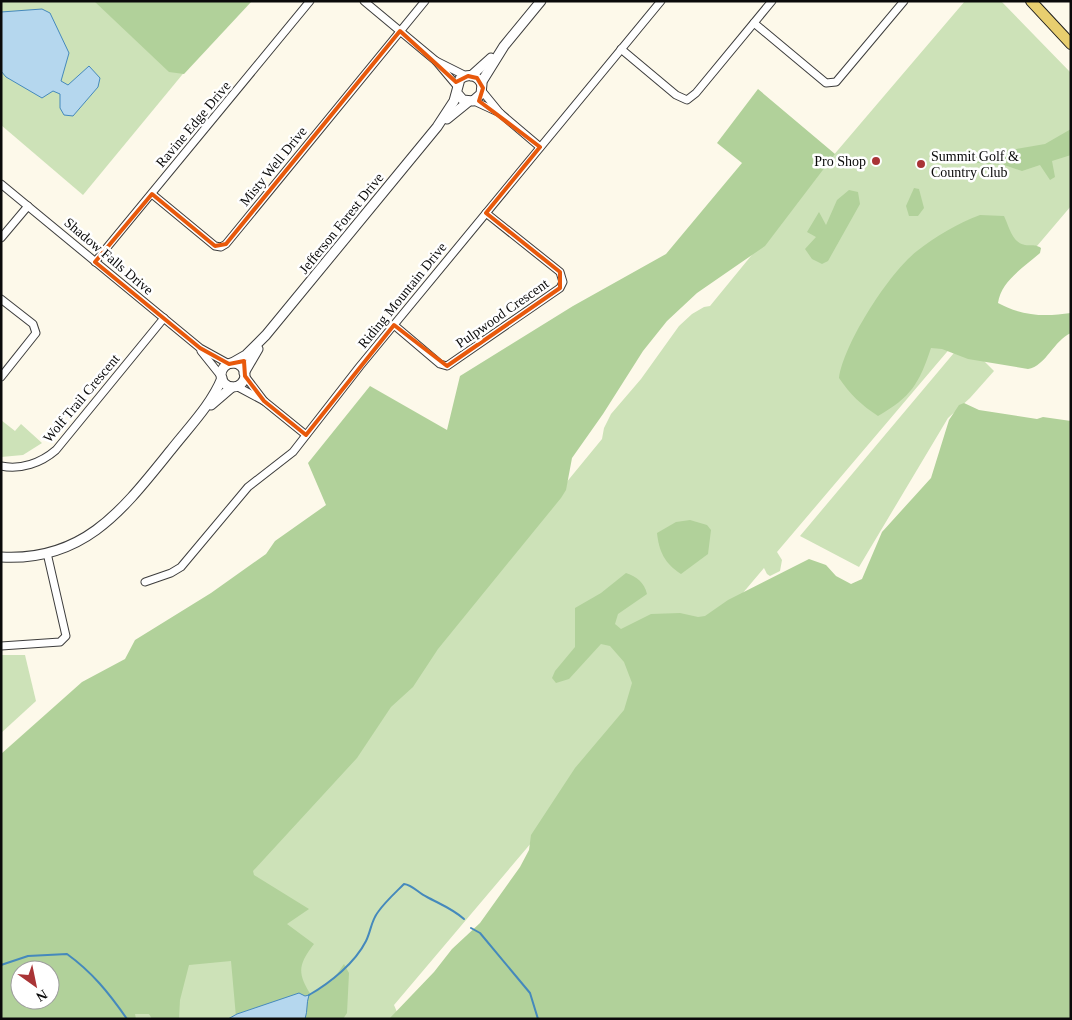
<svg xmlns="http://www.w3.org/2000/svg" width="1072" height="1020" font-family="Georgia,serif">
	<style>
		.green { fill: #cde2b8 }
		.forest { fill: #b1d19a; fill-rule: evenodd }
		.water { fill: #b5d7ee; stroke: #4589bc }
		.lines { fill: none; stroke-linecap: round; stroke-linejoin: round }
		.stream { stroke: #4589bc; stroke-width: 2 }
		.minor-casing { stroke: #3d3d3d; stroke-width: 9 }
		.tertiary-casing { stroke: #3d3d3d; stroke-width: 11 }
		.primary-casing { stroke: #1b1b1b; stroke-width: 12 }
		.minor { stroke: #fff; stroke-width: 7 }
		.tertiary { stroke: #fff; stroke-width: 9 }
		.primary { stroke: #e8ce6f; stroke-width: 10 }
		.marked { fill: none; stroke: #e8590c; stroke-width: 4; stroke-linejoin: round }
		.poi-dot { fill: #a93436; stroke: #fff; stroke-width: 2 }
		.labels { text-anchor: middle; stroke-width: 5; stroke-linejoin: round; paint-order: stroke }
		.street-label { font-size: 14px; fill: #0a0a0a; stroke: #fff }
		.poi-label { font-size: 14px; fill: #0a0a0a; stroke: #fff; text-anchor: start }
	</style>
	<rect width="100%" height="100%" fill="#fdf9ea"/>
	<!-- green -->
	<g class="green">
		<polygon points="1,1 243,1 83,195 1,125"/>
		<polygon points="965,1 1001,1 1071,73 1071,206 777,552 782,560 780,571 770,576 767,574 764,568 394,1005 400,1019 118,1019 218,907 602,439 604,428 611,414 641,379 679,326 692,314 704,307 710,306 832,157"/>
		<polygon points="964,341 994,371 970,398 948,418 859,567 800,536"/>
		<polygon points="1,420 15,431 21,424 42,443 23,455 1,457"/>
		<polygon points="1,655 25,655 36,701 1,733"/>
	</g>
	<!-- forest -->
	<g class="forest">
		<polygon points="94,1 252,1 184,74 169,72"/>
		<path d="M758 89 835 154 765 246 697 293 667 321 643 351 603 414 572 458 566 490 561 498 438 649 413 687 391 707 357 758 253 871 254 875 309 909 287 924 314 944C298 965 297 973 311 995L333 980 344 964 349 973 347 1013 343 1019 236 1017 231 961 189 965 180 1000 179 1019H152L149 1014H135L136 1019H1V754L82 682 125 659 135 640 211 593 266 554 275 541 326 505 308 463 370 386 447 430 460 376 573 306 666 254 742 163 717 143ZM20 970H50V1000H20Z"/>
		<polygon points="1071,129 1071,155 1052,161 1055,177 1050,180 1040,165 1022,171 1004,165 965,162 965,158 1045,144"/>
		<polygon points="914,188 919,189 924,208 918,216 909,216 906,206"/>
		<polygon points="849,190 858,192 860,204 828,261 822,264 812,259 805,249 816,237 807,232 819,212 826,225 837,200"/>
		<path d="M980 215 1004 216C1009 226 1012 243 1025 245 1032 246 1035 244 1041 248L1040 253C1023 268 1001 281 998 303 1022 316 1044 317 1071 313V333C1054 340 1046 366 1028 369L968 359 942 349 931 348C919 384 911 397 878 416 861 405 850 394 839 378 844 343 889 273 917 251 935 237 958 223 980 215Z"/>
		<path d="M964 403 979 410 1037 419 1043 417 1071 421V1019H389L434 972 452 949 480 923 520 867 529 850 531 835 575 768 624 710 632 683 624 662 610 646 601 644 569 679 556 683 552 678 555 671 575 647V608L601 593 626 573C637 577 644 582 647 594L618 614 615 624 621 629 651 614 680 613 698 617 705 616 728 600 809 559 826 565 836 576 851 584 862 579 882 532 931 478 949 420 959 405Z"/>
		<path d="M690 520 707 525 711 530 708 554 681 574C664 563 659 551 657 533L676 522Z"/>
	</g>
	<!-- water -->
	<g class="water">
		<polygon points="42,9 50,13 69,53 61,81 68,85 89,66 100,78 98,87 73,116 64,115 60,108 60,94 53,91 42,98 6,77 1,71 1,12"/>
		<path d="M299 993 305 996 309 995C306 1004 308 1010 305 1019H228L237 1014Z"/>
	</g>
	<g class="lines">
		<!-- stream -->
		<g class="stream">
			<polyline points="471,928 480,933 530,993 538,1019"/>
			<path d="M1 965 28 956 67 954C92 972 109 993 127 1019"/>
			<path d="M309 995C330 983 355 963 366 941 371 931 371 921 378 912 385 902 395 893 404 884 413 885 418 893 427 897 440 904 453 909 464 919"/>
		</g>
		<defs>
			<g id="minor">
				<polyline points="364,1 436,61 466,76"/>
				<polyline points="754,23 826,83 836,82 904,1"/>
				<polyline points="621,49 676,95 687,100 696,93 772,1"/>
				<polyline points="436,61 457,86"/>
				<polyline points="482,91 500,113 540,147"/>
				<polyline points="474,101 500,113"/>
				<polyline points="1,184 200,348 229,364"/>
				<polyline points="152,194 215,246 221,247 226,244 425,1"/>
				<polyline points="1,238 28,206"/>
				<polyline points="95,262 310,1"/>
				<polyline points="1,299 33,324 36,333 1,377"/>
				<polyline points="394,325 440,364 447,366 560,288 563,282 560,272 486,213"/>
				<polyline points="201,351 221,376"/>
				<polyline points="245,376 264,401 306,435"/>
				<polyline points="236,386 264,401"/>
				<path d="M1 466C21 470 41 463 56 450L164 318"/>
				<polyline points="145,582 171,573 181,567 248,487 293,452 360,366 661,1"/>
				<polyline points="1,646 60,642 66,636 47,553"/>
			</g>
			<g id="tertiary">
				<polyline points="471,76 491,58"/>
				<polyline points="481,83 504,46 541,1"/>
				<polyline points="447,119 468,102"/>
				<path d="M232 363 246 355 266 335 437 127 454 101 460 79C469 73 477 75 482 84L481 94 473 101 463 100 457 93"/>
				<circle cx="233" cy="375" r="12"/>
				<polyline points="244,373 258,349"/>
				<polyline points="211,405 232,387"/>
				<path d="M1 557C85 562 124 508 171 450 189 427 211 405 222 378"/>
			</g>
			<polyline id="primary" points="1031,1 1071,44"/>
		</defs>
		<!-- minor casing -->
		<use href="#minor" class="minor-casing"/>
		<!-- tertiary casing -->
		<use href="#tertiary" class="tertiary-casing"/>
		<!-- primary casing -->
		<use href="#primary" class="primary-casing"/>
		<!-- minor -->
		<use href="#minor" class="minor"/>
		<!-- tertiary -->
		<use href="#tertiary" class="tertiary"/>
		<!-- primary -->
		<use href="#primary" class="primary"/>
	</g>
	<!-- marked area -->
	<path class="marked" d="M400 31 456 82 468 76 477 78 483 88 479 101 540 147 486 213 560 272V288L447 366 394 325 306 435 264 401 245 376 244 361 229 364 200 348 95 262 152 194 215 246 226 244Z"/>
	<!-- markers -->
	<g class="poi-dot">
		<circle cx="876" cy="161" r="5"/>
		<circle cx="921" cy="164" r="5"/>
	</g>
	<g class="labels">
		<!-- street labels -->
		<g class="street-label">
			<text transform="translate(193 124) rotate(-50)" y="5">Ravine Edge Drive</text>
			<text transform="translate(273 166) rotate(-51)" y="5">Misty Well Drive</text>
			<text transform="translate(341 223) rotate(-51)" y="5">Jefferson Forest Drive</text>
			<text transform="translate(109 256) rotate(40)" y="5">Shadow Falls Drive</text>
			<text transform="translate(402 295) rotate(-51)" y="5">Riding Mountain Drive</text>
			<text transform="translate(502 313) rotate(-35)" y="5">Pulpwood Crescent</text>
			<text transform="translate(81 398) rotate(-50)" y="5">Wolf Trail Crescent</text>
		</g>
		<!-- poi labels -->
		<g class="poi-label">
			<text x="931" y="161">Summit Golf &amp;<tspan x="931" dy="16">Country Club</tspan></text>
			<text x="866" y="166" text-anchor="end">Pro Shop</text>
		</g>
	</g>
	<!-- border -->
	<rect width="1072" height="1020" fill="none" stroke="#0a0a0a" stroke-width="5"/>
	<!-- north arrow -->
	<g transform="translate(35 985) rotate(147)"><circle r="24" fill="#ffffff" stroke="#9d9d9d"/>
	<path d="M0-4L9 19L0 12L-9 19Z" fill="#a93436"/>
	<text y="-8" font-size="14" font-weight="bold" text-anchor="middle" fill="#0a0a0a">N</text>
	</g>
</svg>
